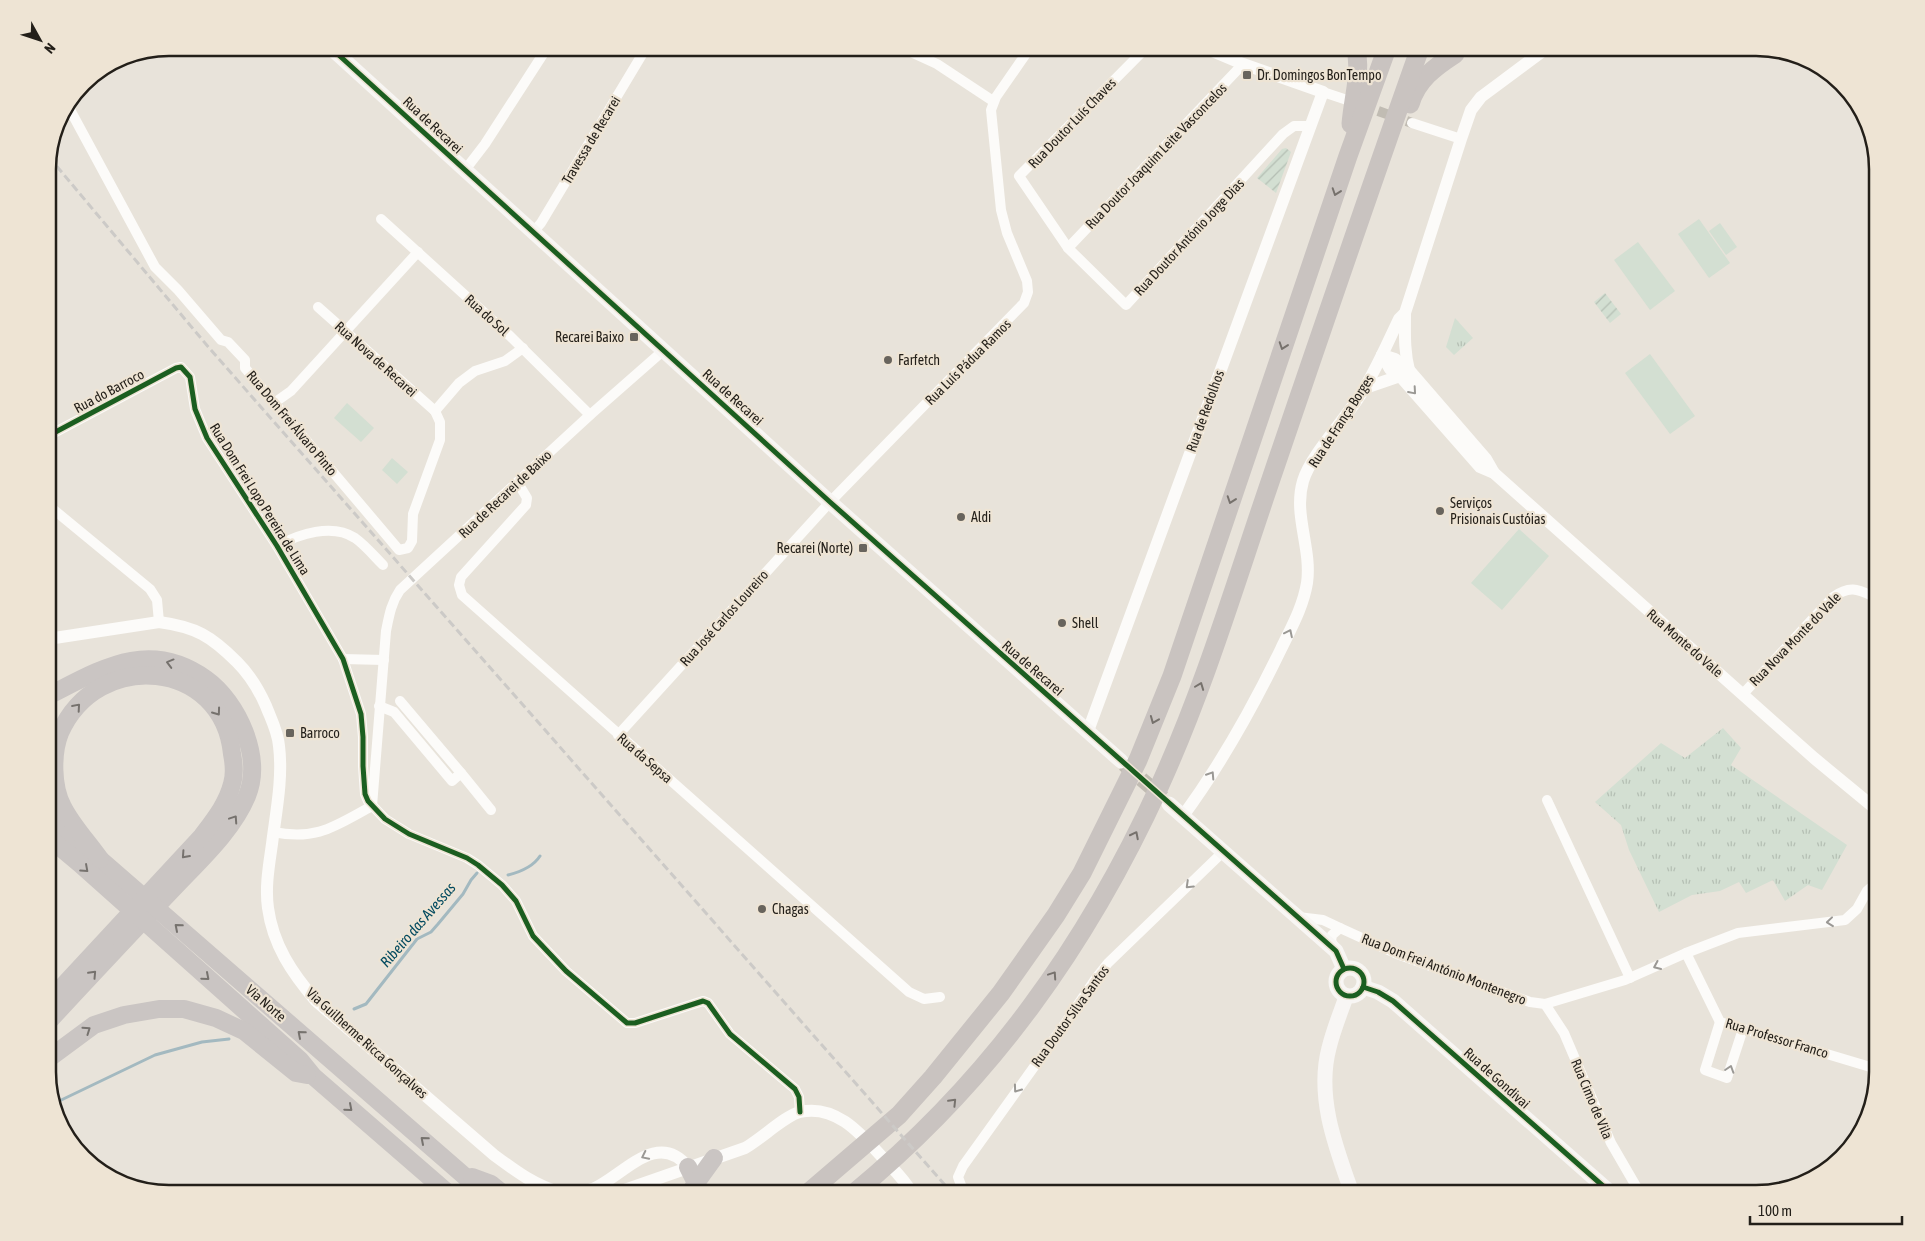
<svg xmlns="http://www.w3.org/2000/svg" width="1925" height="1241" font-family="'Asap Condensed',sans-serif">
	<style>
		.grass { fill: url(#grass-tufts) }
		.park { fill: #d3dfd2 }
		.garden { fill: url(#garden-furrows) }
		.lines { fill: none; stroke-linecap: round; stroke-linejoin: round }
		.stream { stroke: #a3b9c0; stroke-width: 3 }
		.minor-tunnel { stroke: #c1bcb3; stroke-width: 10; stroke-dasharray: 10 5; stroke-linecap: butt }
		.secondary-tunnel { stroke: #c1bcb3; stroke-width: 15; stroke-dasharray: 15 8; stroke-linecap: butt }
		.minor { stroke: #fcfbf9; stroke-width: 10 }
		.tertiary { stroke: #fcfbf9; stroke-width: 12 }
		.secondary { stroke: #f8f6f4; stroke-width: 15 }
		.trunk { stroke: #cac5c3; stroke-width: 18 }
		.motorway { stroke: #c9c3c0; stroke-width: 19 }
		.rail { stroke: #cccac7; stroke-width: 3; stroke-dasharray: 8 4; stroke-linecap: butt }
		.cycleway-casing { stroke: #eee4d4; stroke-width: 8 }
		.cycleway { stroke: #1b5e20; stroke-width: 5 }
		.oneway { stroke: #76716c }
		.oneway2 { stroke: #9a9894 }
		.oneway3 { stroke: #76726e }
		.poi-dot { fill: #68645d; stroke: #eee4d4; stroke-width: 2 }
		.labels { text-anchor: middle; stroke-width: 4.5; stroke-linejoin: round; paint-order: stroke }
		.poi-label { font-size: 14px; fill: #231f19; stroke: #eee4d4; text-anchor: start }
		.street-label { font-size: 14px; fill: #231f19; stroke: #eee4d4 }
		.water-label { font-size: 15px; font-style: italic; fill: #044b60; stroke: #eee4d4 }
		.rim { fill: none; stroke: #231f19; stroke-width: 2.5 }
	</style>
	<defs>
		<pattern id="grass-tufts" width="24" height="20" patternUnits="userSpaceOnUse" patternTransform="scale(1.25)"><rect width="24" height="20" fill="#d3dfd2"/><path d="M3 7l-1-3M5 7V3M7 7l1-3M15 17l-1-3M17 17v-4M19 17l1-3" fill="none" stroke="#b5bfb4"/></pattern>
		<pattern id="garden-furrows" width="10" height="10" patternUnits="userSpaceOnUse" patternTransform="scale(1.25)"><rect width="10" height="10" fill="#d3dfd2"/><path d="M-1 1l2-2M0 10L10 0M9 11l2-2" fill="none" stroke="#b5bfb4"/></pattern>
	</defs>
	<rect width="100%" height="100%" fill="#e8e3da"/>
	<!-- grass -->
	<g class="grass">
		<polygon points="1455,318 1473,338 1454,355 1446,347"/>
		<polygon points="1723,728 1741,748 1731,765 1847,845 1822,890 1808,885 1785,901 1773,880 1746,893 1739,882 1720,891 1692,895 1659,912 1629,850 1621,825 1595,802 1661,743 1685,758"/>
	</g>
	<!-- park -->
	<g class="park">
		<polygon points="1699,219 1730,263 1709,278 1678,234"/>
		<polygon points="1720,223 1737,247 1726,255 1709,231"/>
		<polygon points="1638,242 1675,291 1650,310 1614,260"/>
		<polygon points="1650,354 1695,416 1670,434 1625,373"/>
		<polygon points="347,403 374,428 361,442 334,418"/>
		<polygon points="392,458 408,472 397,484 382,470"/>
		<polygon points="1519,529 1549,556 1502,610 1471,583"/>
	</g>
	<!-- garden -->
	<g class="garden">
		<polygon points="1286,148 1291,152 1276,193 1257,178 1282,149"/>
		<polygon points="1605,293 1621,314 1610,323 1594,302"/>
	</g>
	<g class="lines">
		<!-- stream -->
		<g class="stream">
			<path d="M508 875C520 872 533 867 540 856"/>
			<polyline points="354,1009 366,1004 417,939 431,932 438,924 463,894 471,880 477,873"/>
			<polyline points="55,1103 155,1055 202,1042 229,1039"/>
		</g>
		<!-- minor-tunnel -->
		<polyline class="minor-tunnel" points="1364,106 1412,123"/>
		<!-- secondary-tunnel -->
		<polyline class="secondary-tunnel" points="1124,764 1163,798"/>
		<!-- minor -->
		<g class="minor">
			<polyline points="902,48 937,64 993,101"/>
			<polyline points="1146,48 1019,176 1068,248 1126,305 1283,134 1294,126 1311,126"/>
			<polyline points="1323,92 1347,100"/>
			<polyline points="68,106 155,267 178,290 221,340 228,342 245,360 245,368 399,550 408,548 412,541 413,514 440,440 440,422 435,411 318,307"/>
			<polyline points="1412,123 1461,139"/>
			<polyline points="465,170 485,144 547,48"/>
			<polyline points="381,219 510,336 590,415"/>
			<polyline points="534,231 541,223 646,48"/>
			<polyline points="1068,248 1243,64"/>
			<polyline points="274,403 291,391 418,252"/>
			<polyline points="435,411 459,383 475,371 505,361 523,348"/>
			<polyline points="48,436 176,368 181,367 190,377 195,409 207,438 277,546 343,659 361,714 363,737 363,766 365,794 368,801 385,819 409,834 467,858 478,865 502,885 516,901 533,936 566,971 627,1023 635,1023 703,1001 708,1003 730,1034 795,1089 799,1097 800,1112"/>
			<polyline points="518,483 527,498 526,505 461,577 459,585 462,595 909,992 924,999 940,997"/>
			<polyline points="48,505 150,589 157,600 159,622"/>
			<path d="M277 546C299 534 332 523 355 538 365 545 374 556 383 565"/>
			<polyline points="343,659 384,660"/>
			<path d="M1743 694 1833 597C1851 584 1859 590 1877 598"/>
			<polyline points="400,701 461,773"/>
			<polyline points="379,706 394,712 452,781 461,773 491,810"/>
			<polyline points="618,735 830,502 1024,303 1028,292 1027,281 1007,233 1001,210 991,110 996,97 1030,48"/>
			<polyline points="1547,800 1630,978"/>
			<path d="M273 832C317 841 335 826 372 806L386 631C389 616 391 603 400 590L590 415 664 350"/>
			<polyline points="1298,917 1323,920 1340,928"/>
			<polyline points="1335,948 1331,941 1332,935 1340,928 1397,954 1530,1002 1545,1004 1625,980 1686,953 1738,933 1845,920 1857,909 1867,891 1877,882"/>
			<polyline points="1686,953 1720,1022 1877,1069"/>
			<polyline points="1545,1004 1564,1033 1611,1143 1640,1193"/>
			<polyline points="1720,1022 1705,1070 1727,1078 1743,1029"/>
			<polyline points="969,1193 962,1188 958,1177 963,1166 1064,1025 1096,978 1108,963 1224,851"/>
		</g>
		<!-- tertiary -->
		<g class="tertiary">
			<path d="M1405 313C1405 333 1404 351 1409 370"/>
			<polyline points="1382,355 1390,369 1400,376 1480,467 1494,473 1814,758 1877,810"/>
			<polyline points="1382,355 1395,359 1409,370 1486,459 1494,473"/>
			<polyline points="1365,388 1400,376"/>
			<path d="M48 639 159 622C196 627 211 636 237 662 250 675 259 690 266 706 271 719 278 732 279 746 283 778 276 812 272 844 269 865 265 887 268 908 273 945 292 973 316 1001L494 1155C517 1172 534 1185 561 1193"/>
			<polyline points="1088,731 1323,92 1243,64 1205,48"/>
			<path d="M1183 816C1221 764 1253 707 1281 649 1291 628 1303 607 1307 583 1312 548 1293 515 1303 481 1310 457 1342 422 1357 400 1374 375 1386 346 1399 319L1405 313 1461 139 1471 110 1481 97 1547 48"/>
			<path d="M558 1193C570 1193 582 1193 593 1189 623 1176 657 1129 688 1167"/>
			<path d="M616 1193 745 1148C761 1139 786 1115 800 1112 836 1104 861 1134 883 1158 893 1169 905 1180 912 1193"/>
		</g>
		<!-- secondary -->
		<g class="secondary">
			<polyline points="331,48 830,502 1121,761"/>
			<polyline points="1169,804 1336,951 1344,969"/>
			<circle cx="1350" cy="982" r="14"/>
			<polyline points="1363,987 1378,992 1393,1001 1611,1193"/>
			<path d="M1346 997C1340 1014 1333 1031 1329 1048 1316 1097 1336 1148 1352 1193"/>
		</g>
		<!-- trunk -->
		<g class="trunk">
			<path d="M48 696C101 669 149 638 206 679 238 702 263 757 247 796 232 832 198 862 172 890 130 934 89 978 48 1022"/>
			<polyline points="48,814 484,1193"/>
			<polyline points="48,837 79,863 300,1060 313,1076 448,1193"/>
			<polyline points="48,910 48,940"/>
			<path d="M48 1002 202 836C214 820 227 804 232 784 235 774 234 764 232 754 223 659 97 648 60 733 52 753 52 787 63 807 72 825 88 842 100 859"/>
			<polyline points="48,1059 94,1025 124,1015 159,1009 184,1009 216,1018 244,1031 296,1073 307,1075"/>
			<polyline points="688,1167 696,1183 690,1193"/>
			<polyline points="472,1177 491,1184 502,1193"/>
			<polyline points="696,1183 714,1158"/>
		</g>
		<!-- motorway -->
		<g class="motorway">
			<path d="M1410 104C1417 80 1435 67 1455 54"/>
			<path d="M1351 124C1353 99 1360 79 1357 54"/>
			<polyline points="808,1193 899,1115 933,1077 1001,993 1056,915 1082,873 1138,760 1172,676 1348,156 1387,48"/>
			<path d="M854 1193C990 1081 1087 945 1160 785 1205 686 1236 581 1271 479 1320 335 1369 191 1420 48"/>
		</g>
		<!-- rail -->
		<polyline class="rail" points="49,157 210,349 952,1193"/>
		<defs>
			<g id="cycleway">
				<polyline points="331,48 830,502 1336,951 1344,969"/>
				<polyline points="48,436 176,368 181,367 190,377 195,409 207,438 277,546 343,659 361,714 363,737 363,766 365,794 368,801 385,819 409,834 467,858 478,865 502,885 516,901 533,936 566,971 627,1023 635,1023 703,1001 708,1003 730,1034 795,1089 799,1097 800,1112"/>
				<circle cx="1350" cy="982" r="14"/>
				<polyline points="1363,987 1378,992 1393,1001 1611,1193"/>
			</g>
		</defs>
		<!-- cycleway casing -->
		<use href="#cycleway" class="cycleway-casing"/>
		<!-- cycleway -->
		<use href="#cycleway" class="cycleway"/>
	</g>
	<!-- one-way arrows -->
	<defs><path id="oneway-chevron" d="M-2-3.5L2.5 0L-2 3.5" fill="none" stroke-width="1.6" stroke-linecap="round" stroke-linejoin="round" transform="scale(1.25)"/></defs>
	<g class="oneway">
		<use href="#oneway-chevron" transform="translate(1336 192) rotate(109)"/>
		<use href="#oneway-chevron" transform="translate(1283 346) rotate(109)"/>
		<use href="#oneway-chevron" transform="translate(1231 500) rotate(109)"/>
		<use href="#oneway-chevron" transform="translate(1200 686) rotate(-69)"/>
		<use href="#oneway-chevron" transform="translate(1154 720) rotate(112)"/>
		<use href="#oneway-chevron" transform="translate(1135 835) rotate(-63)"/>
		<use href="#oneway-chevron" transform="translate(1053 975) rotate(-56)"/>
		<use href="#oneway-chevron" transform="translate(953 1102) rotate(-46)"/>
	</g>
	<g class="oneway2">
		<use href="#oneway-chevron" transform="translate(1413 391) rotate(49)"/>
		<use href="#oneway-chevron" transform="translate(1289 633) rotate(-64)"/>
		<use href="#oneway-chevron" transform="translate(1211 775) rotate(-57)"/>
		<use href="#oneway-chevron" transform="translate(1189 885) rotate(136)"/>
		<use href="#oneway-chevron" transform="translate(1830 922) rotate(174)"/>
		<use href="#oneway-chevron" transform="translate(1657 966) rotate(156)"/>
		<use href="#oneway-chevron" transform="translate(1730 1069) rotate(-72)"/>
		<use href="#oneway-chevron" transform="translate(1017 1089) rotate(126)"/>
		<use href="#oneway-chevron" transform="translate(645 1156) rotate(154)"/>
	</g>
	<g class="oneway3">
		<use href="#oneway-chevron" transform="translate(170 663) rotate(-165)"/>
		<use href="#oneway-chevron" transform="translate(77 707) rotate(-49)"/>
		<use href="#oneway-chevron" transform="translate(217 712) rotate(54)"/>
		<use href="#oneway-chevron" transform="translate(234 819) rotate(-56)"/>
		<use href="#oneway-chevron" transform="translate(185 855) rotate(132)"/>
		<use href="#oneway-chevron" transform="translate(85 869) rotate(42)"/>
		<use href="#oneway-chevron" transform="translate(178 927) rotate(-139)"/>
		<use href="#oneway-chevron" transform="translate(93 974) rotate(-47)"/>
		<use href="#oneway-chevron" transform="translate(206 977) rotate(41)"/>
		<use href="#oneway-chevron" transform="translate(87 1030) rotate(-35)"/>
		<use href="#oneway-chevron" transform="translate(301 1034) rotate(-139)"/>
		<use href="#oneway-chevron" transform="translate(349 1108) rotate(41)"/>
		<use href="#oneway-chevron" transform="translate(424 1140) rotate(-139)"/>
	</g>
	<!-- markers -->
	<g class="poi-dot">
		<rect x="1242" y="70" width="10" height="10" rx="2.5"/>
		<rect x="629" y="332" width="10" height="10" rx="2.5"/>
		<circle cx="888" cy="360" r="5"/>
		<circle cx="1440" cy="511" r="5"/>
		<circle cx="961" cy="517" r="5"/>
		<rect x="858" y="543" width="10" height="10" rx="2.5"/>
		<circle cx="1062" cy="623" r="5"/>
		<rect x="285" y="728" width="10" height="10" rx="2.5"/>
		<circle cx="762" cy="909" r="5"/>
	</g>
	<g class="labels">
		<!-- poi labels -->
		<g class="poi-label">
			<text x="1257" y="80">Dr. Domingos BonTempo</text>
			<text x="624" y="342" text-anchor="end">Recarei Baixo</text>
			<text x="898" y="365">Farfetch</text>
			<text x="1450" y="508">Serviços<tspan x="1450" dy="16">Prisionais Custóias</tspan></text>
			<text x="971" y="522">Aldi</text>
			<text x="853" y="553" text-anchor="end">Recarei (Norte)</text>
			<text x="1072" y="628">Shell</text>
			<text x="300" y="738">Barroco</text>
			<text x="772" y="914">Chagas</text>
		</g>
		<!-- street labels -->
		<g class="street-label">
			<text transform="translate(1072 123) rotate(-46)" y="5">Rua Doutor Luís Chaves</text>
			<text transform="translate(433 125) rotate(43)" y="5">Rua de Recarei</text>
			<text transform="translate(591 140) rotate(-59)" y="5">Travessa de Recarei</text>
			<text transform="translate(1156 156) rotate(-46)" y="5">Rua Doutor Joaquim Leite Vasconcelos</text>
			<text transform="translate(1189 237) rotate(-47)" y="5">Rua Doutor António Jorge Dias</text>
			<text transform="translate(487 315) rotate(42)" y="5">Rua do Sol</text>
			<text transform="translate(376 359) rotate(42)" y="5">Rua Nova de Recarei</text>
			<text transform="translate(968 362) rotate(-45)" y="5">Rua Luís Pádua Ramos</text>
			<text transform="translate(109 391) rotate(-28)" y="5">Rua do Barroco</text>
			<text transform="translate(733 397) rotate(42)" y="5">Rua de Recarei</text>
			<text transform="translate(1205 411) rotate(-70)" y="5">Rua de Redolhos</text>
			<text transform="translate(1341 421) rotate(-57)" y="5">Rua de França Borges</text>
			<text transform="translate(292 423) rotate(50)" y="5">Rua Dom Frei Álvaro Pinto</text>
			<text transform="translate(505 494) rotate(-43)" y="5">Rua de Recarei de Baixo</text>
			<text transform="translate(260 499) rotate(58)" y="5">Rua Dom Frei Lopo Pereira de Lima</text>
			<text transform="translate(724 618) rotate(-48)" y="5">Rua José Carlos Loureiro</text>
			<text transform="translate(1795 639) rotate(-46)" y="5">Rua Nova Monte do Vale</text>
			<text transform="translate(1685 643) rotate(41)" y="5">Rua Monte do Vale</text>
			<text transform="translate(1033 668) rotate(41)" y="5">Rua de Recarei</text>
			<text transform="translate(645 758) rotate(41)" y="5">Rua da Sepsa</text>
			<text transform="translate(1444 969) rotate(21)" y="5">Rua Dom Frei António Montenegro</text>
			<text transform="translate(266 1003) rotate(41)" y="5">Via Norte</text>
			<text transform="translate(1070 1016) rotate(-54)" y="5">Rua Doutor Silva Santos</text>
			<text transform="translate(1777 1038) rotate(17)" y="5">Rua Professor Franco</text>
			<text transform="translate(367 1043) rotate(42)" y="5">Via Guilherme Ricca Gonçalves</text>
			<text transform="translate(1497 1078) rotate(42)" y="5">Rua de Gondivai</text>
			<text transform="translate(1592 1099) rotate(67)" y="5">Rua Cimo de Vila</text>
		</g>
		<!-- water labels -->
		<g class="water-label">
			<text transform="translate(418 925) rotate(-49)" y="5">Ribeiro das Avessas</text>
		</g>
	</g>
	<!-- crop -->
	<path d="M0 0H1925V1241H0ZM169 56H1756A113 113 0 0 1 1869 169V1072A113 113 0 0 1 1756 1185H169A113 113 0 0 1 56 1072V169A113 113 0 0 1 169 56Z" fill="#eee4d4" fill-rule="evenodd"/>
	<path class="rim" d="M169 56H1756A113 113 0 0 1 1869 169V1072A113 113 0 0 1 1756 1185H169A113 113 0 0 1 56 1072V169A113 113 0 0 1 169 56Z"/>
	<!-- north arrow -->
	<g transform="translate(40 40) rotate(130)" stroke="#eee4d4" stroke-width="4" paint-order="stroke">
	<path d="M0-4L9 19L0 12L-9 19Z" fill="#231f19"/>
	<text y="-8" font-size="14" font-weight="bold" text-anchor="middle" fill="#231f19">N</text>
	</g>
	<!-- scale -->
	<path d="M1750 1216v8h152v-8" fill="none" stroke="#231f19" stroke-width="2.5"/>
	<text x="1758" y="1216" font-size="15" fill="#231f19" stroke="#eee4d4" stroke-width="4" paint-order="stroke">100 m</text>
</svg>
